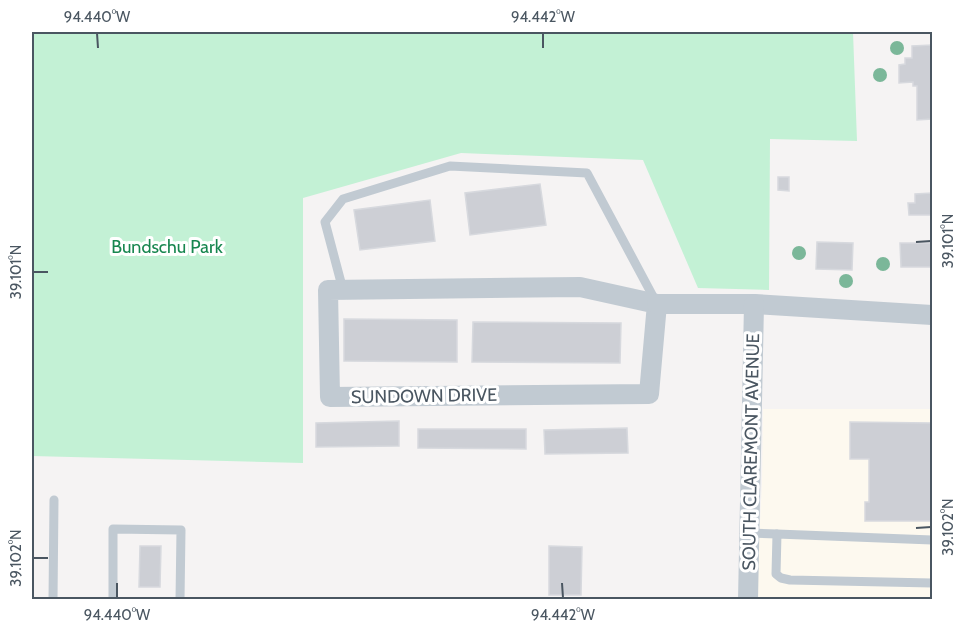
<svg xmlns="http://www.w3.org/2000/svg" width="964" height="631" font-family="Cabin,sans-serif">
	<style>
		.commercial { fill: #fdf9ef }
		.green { fill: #c3f1d5 }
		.building { fill: #cdcfd5; stroke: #d7d9de; stroke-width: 1.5 }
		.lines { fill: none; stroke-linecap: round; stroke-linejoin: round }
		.service { stroke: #c1cad2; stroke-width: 9 }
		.minor { stroke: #c1cad2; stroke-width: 20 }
		.tree { fill: #7bb799 }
		.ticks { fill: none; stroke: #4a5661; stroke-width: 2 }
		.labels { text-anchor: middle; stroke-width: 6; stroke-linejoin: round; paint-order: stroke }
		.park-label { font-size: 18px; fill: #17864f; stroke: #fff }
		.street-label { font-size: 18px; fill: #4a5661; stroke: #fff }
		.neatline { fill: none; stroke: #4a5661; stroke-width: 2 }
		.ticks-label { font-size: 15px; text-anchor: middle; fill: #4a5661 }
	</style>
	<rect width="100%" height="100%" fill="#f5f3f3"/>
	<!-- commercial -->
	<polygon class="commercial" points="763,409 932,409 932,599 756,600 762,483"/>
	<!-- green -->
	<polygon class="green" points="32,32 853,32 857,141 770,139 769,290 698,288 643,160 461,153 303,198 303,463 32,456"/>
	<!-- building -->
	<g class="building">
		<polygon points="932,45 932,119 917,120 917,86 913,86 913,82 899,83 899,65 905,64 905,58 912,58 912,46"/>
		<polygon points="778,177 789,177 789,191 778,190"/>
		<polygon points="540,184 546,225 470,235 465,193"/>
		<polygon points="932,193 932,215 909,215 908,203 915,203 915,194"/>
		<polygon points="430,200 435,241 360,250 354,210"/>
		<polygon points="817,242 853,243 852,270 816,269"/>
		<polygon points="900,243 932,243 932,267 901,267"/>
		<polygon points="344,319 457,320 457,362 344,361"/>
		<polygon points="473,322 621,323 620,363 472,362"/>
		<polygon points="399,421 399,446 316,447 316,423"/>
		<polygon points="850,422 932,423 932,521 865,521 865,502 869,502 869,459 850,459"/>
		<polygon points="627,428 628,453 545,454 544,430"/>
		<polygon points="418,429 526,429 526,449 418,448"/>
		<polygon points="140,546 161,546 160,587 139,587"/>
		<polygon points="549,546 582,547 581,595 549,595"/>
	</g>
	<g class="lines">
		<!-- service -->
		<g class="service">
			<polyline points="343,290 325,222 343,199 450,166 587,173 656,302"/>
			<polyline points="749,533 777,534"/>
			<polyline points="932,540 777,534 776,574 781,578 790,580 932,583"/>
			<polyline points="53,600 54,500"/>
			<polyline points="113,600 113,529 181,530 180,600"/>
		</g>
		<!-- minor -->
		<g class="minor">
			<polygon points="580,287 657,304 649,394 330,397 328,290"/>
			<polyline points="657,304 754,304 932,315"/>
			<polyline points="748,600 754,304"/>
		</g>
	</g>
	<!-- trees -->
	<g class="tree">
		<circle cx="897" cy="48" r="7"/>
		<circle cx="880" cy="75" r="7"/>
		<circle cx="799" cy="253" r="7"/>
		<circle cx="883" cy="264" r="7"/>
		<circle cx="846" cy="281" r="7"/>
	</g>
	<!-- ticks -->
	<path class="ticks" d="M97 33 98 48M543 33V48M916 242 931 241M33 272H48M916 528 931 527M33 558H48M117 583V598M562 583 563 598"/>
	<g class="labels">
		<!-- park labels -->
		<g class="park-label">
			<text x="167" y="253">Bundschu Park</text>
		</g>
		<!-- street labels -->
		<g class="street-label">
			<text transform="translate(424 396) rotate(-1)" y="6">SUNDOWN DRIVE</text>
			<text transform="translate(751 452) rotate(-89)" y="6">SOUTH CLAREMONT AVENUE</text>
		</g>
	</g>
	<!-- border -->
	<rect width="964" height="631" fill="none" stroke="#ffffff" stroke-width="66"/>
	<rect x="33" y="33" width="898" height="565" class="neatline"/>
	<g class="ticks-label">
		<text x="97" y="22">94.440°W</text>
		<text x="543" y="22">94.442°W</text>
		<text transform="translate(948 241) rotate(-90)" y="5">39.101°N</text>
		<text transform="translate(16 272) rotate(-90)" y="5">39.101°N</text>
		<text transform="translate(948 527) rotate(-90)" y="5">39.102°N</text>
		<text transform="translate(16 558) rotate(-90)" y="5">39.102°N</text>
		<text x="117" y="620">94.440°W</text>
		<text x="563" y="620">94.442°W</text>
	</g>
</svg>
